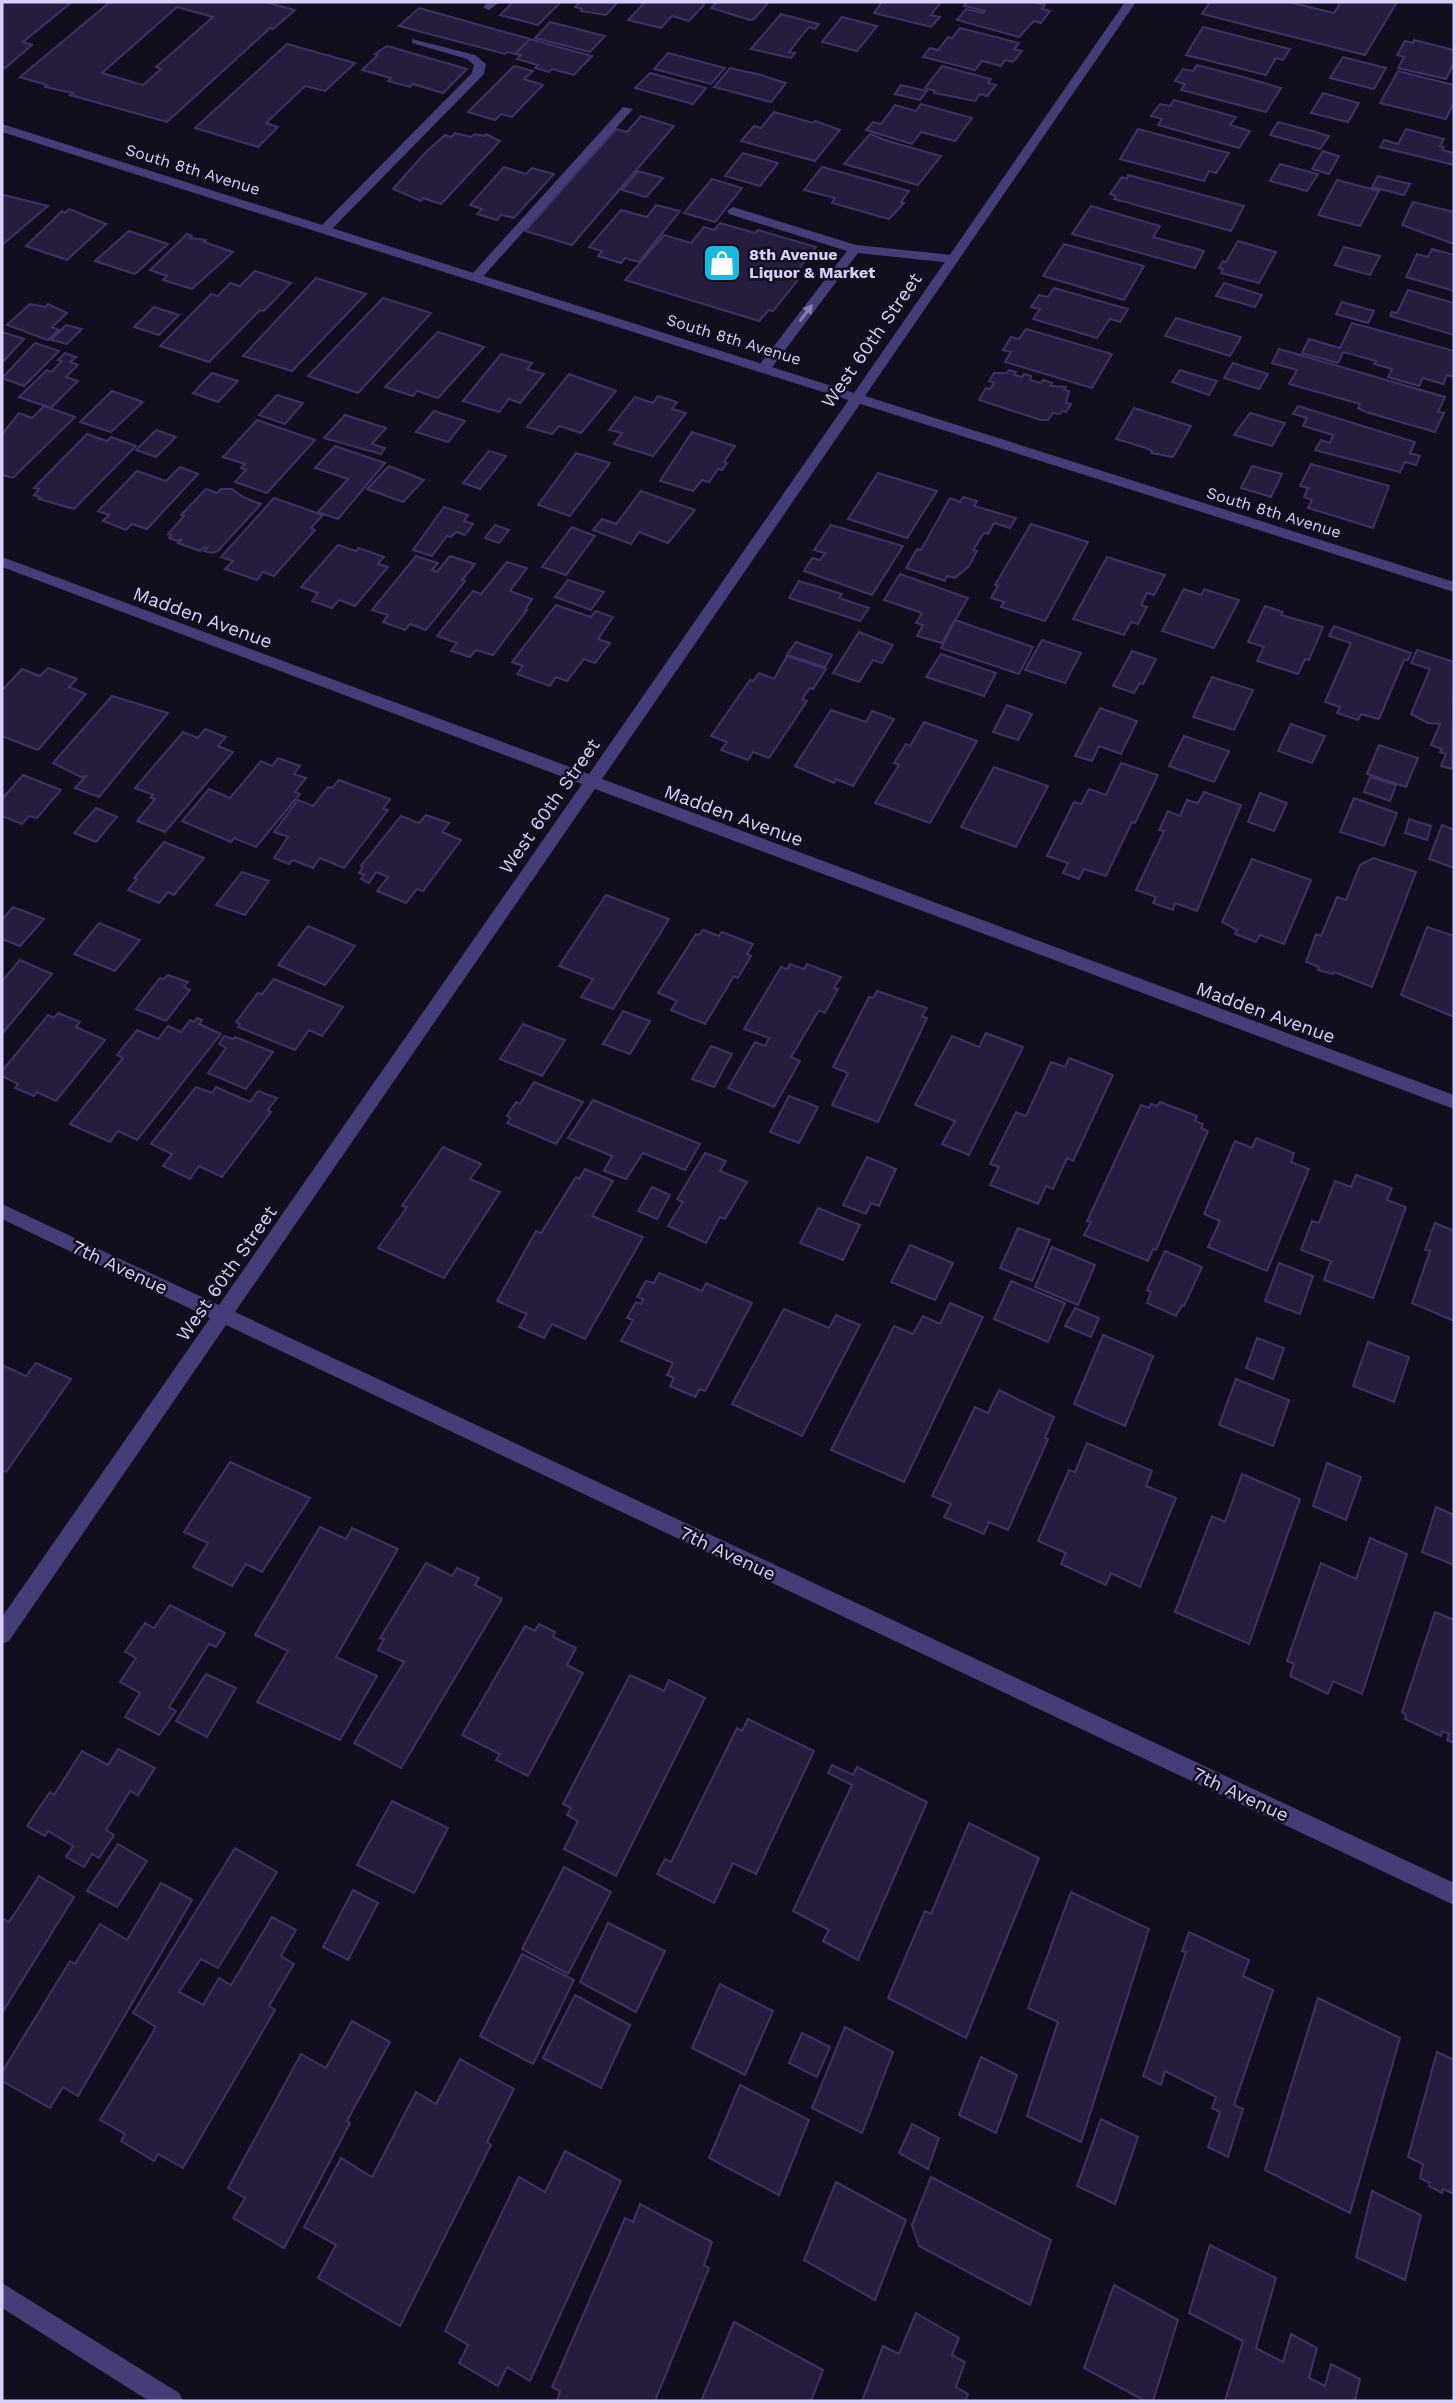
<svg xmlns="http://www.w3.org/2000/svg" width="1456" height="2403" font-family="'Work Sans',sans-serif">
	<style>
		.building { fill: #261c3d; stroke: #403066; stroke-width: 2; fill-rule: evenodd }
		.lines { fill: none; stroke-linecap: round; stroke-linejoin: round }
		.service { fill: #453d78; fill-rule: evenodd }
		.minor { fill: #453d78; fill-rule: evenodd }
		.tertiary { fill: #453d78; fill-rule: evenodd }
		.oneway { fill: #877fb2 }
		.labels { text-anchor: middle; stroke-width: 5; stroke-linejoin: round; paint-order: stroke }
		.far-street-label { font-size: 16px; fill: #d8cffa; stroke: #120e1e }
		.far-poi-label { font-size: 16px; font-weight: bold; fill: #d8cffa; stroke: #120e1e; text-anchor: start }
		.street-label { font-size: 19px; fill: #d8cffa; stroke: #120e1e }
	</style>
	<rect width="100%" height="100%" fill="#120e1e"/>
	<!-- building -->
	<g class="building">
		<polygon points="2,2 72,2 23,42 32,45 5,68 2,67"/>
		<path d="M110 2H265L295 10 273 29 270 28 167 122 70 95 73 93 45 87 47 85 20 77ZM177 7 213 17 156 67 161 69 143 85 102 73Z"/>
		<polygon points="513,2 561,2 538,25 500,15"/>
		<polygon points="580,2 618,2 606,15 581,11 582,9 575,7"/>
		<polygon points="645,2 702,2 704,5 689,21 672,16 661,28 628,20"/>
		<polygon points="717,2 769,2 754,19 750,20 711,8"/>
		<polygon points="882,2 941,2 931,15 940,17 931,27 874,13"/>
		<polygon points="967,2 1034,2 1045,5 1042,9 1050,11 1041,23 1034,21 1019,37 957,20 966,9 983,13 985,11 964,6"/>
		<polygon points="1210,2 1289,2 1334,13 1341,2 1397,2 1365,55 1202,14"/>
		<polygon points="419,8 530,39 515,54 507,52 505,54 399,26"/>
		<polygon points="781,14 819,24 815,29 809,27 789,52 795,53 791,58 751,49"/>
		<polygon points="842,17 877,26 857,51 822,42"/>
		<polygon points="550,22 605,36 590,52 535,38"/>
		<polygon points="1203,27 1290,49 1283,60 1276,58 1266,75 1186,55"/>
		<polygon points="960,28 1019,43 1014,49 1022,51 1013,62 1005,60 1001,66 982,61 975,70 923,57 930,48 938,50 948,37 952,38"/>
		<polygon points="530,39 588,55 592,56 574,75 552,69 549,72 535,68 538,65 517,59 521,55 515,54"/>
		<polygon points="1414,40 1454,50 1454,63 1446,79 1398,68 1404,57 1397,55 1405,41 1413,43"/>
		<polygon points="287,44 355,63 325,91 305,86 266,123 278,127 258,147 195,128"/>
		<polygon points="387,46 467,69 443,93 413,84 410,87 388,81 391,78 362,70 378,55 375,54"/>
		<polygon points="668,53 725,68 711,84 654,69"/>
		<polygon points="1343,57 1386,68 1374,89 1330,78"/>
		<polygon points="1197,65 1243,77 1281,88 1266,112 1181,90 1185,84 1175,81 1183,69 1193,71"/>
		<polygon points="514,66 533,71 524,79 543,85 512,117 501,114 495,120 468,112"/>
		<polygon points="942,66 991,79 988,83 996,85 987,96 980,94 975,101 934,93 935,91 925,88"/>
		<polygon points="730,68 761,75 786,83 771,102 714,87"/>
		<polygon points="1398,71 1454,85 1454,102 1446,119 1380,103"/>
		<polygon points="650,73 706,88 693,104 635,88"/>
		<polygon points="901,85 927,91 920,100 895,94"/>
		<polygon points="1323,93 1359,103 1348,122 1311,113"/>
		<polygon points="1174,100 1236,117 1230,125 1250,131 1239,148 1158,125 1162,119 1151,116 1160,104 1170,106"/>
		<polygon points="921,104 972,118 955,141 921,132 912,144 866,130 873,122 881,124 895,105 916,111"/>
		<polygon points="774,112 813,123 815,121 840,130 815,161 741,141 754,126 761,128"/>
		<polygon points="641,116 674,126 572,245 525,231 616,129 627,132"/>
		<polygon points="1278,122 1316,132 1329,136 1320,149 1270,135"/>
		<polygon points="1138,129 1229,153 1216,173 1209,171 1204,181 1120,159"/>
		<polygon points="1406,129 1444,139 1440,146 1444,147 1442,150 1454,153 1454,165 1380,147 1384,140 1398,144"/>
		<polygon points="455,133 471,137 475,134 484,136 486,134 500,141 441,204 423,198 421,201 393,189 425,153 445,135 451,137"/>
		<polygon points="870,134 888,141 941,156 918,185 844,164"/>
		<polygon points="1323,151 1339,156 1329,174 1312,169"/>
		<polygon points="743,153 778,163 760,186 725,176"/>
		<polygon points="1280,164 1318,174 1307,191 1270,181"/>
		<polygon points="504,167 526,174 532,168 554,174 514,218 501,215 497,220 477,214 482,209 470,205"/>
		<polygon points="822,167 909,191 901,202 904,203 889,219 832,203 835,198 804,190"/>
		<polygon points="638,171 663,178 646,197 622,190"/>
		<polygon points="1128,175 1244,206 1231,231 1114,199 1116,196 1110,194 1122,177 1127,179"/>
		<polygon points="1378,176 1410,184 1404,195 1372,187"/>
		<polygon points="712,179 742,188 715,222 684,213"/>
		<polygon points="1337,180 1379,191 1360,226 1318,215"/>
		<polygon points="4,195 48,206 2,245 2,197"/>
		<polygon points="1413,202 1454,212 1454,244 1402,225"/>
		<polygon points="656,205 680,211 639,262 625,258 621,263 598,256 602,251 589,247 621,210 647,217"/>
		<polygon points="1091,206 1160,226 1153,237 1204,251 1195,268 1072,234"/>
		<polygon points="69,209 106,224 67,260 26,246 62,211 65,213"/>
		<polygon points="720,223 755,233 758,230 816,247 791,279 797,281 773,311 769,310 759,321 625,280 664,235 691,243 704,227 714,230"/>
		<polygon points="129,231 168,244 135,274 95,261"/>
		<polygon points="187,234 192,236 190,238 206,240 204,242 233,252 192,289 163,280 167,276 150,270"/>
		<polygon points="1238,241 1276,252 1259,283 1221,273 1223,269 1219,268 1223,261 1226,262"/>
		<polygon points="1064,244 1144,266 1124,300 1043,276"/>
		<polygon points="1344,247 1380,256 1370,275 1335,265"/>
		<polygon points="1432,249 1454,255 1454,291 1406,277 1417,254 1428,257"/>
		<polygon points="255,271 291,283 264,311 260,310 209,362 160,346 211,294 218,296 230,283 240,286"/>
		<polygon points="316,278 366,294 292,371 243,356"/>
		<polygon points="1224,283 1262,295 1255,307 1216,296"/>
		<polygon points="1054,288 1128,309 1120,322 1110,319 1097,338 1033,319 1040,309 1031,307 1039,295 1048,297"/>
		<polygon points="1408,290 1454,303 1454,335 1390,316 1392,312 1397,313"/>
		<polygon points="383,298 431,313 358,393 308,376"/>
		<polygon points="1342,302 1374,311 1368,323 1336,314"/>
		<polygon points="30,304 45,307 48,304 67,313 52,327 59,330 48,340 7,325"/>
		<polygon points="154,307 179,315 159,335 134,327"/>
		<polygon points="1176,318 1241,337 1230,356 1165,336"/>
		<polygon points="1352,323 1454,351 1454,377 1447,375 1443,384 1423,378 1419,386 1388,377 1392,369 1374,364 1376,361 1343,352 1338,363 1302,353 1309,339 1340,348"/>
		<polygon points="66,325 82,329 67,344 51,340"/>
		<polygon points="1026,329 1112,354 1092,388 1005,362 1011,352 1003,350 1011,337 1019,339"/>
		<polygon points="2,332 24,339 2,363"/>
		<polygon points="438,332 484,347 438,398 417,391 413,396 385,387"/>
		<polygon points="35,343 59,351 24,386 2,378"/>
		<polygon points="1279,349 1445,397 1438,412 1444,413 1435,432 1366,412 1358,408 1360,404 1289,384 1297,370 1272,363"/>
		<polygon points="65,353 76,357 70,362 78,365 66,377 78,381 51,408 19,397 47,370 51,372 62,361 58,360"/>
		<polygon points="501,354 532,363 527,369 544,374 520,403 509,399 499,412 463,401"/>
		<polygon points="1233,363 1268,374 1259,389 1224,378"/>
		<polygon points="1009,370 1016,372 1014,375 1022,377 1024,374 1031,376 1030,380 1041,383 1043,380 1052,383 1051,386 1066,387 1064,390 1069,391 1066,403 1071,404 1066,412 1063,411 1060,414 1053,413 1048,420 1041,420 979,400 986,388 990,389 994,383 989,381 994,373 1007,373"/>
		<polygon points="1180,370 1186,372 1217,381 1209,395 1172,382"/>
		<polygon points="212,373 238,381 218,402 193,393"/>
		<polygon points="569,374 616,391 581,433 559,426 552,434 527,427"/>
		<polygon points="112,391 143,402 111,432 80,422"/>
		<polygon points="277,395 303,403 285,424 259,415"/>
		<polygon points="658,396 677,402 672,409 686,413 653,456 614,444 622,433 609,430 635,397 653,403"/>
		<polygon points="44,406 75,417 13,478 2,475 2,434 19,413 32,418"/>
		<polygon points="1298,406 1415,442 1410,453 1420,456 1416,465 1405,462 1400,472 1315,450 1321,440 1330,443 1333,435 1303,426 1307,418 1293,414"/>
		<polygon points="1134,408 1191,426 1173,457 1151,453 1152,451 1146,448 1116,439"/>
		<polygon points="434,411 465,421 448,442 416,432"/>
		<polygon points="1250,413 1285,423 1272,446 1234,435"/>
		<polygon points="345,415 386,428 372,444 385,448 381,454 324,438"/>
		<polygon points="257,420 315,440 267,493 235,482 246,470 241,468 245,464 223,457"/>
		<polygon points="156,430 176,437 156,457 136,450"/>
		<polygon points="692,432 735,446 724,462 727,463 722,470 718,469 709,482 702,480 693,491 660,481"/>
		<polygon points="87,434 107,441 111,437 136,446 74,509 39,499 41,498 34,495 39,489 34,488"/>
		<polygon points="335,446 385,463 338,519 318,512 348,479 315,468"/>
		<polygon points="489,451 506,456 480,489 463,483"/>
		<polygon points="576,453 610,463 570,516 538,505"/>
		<polygon points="1311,464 1389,486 1373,528 1308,508 1312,500 1304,497 1308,488 1300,486"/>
		<polygon points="389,466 424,480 403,502 367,489"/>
		<polygon points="1252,466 1282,474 1271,497 1241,488"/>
		<polygon points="180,467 198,474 147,529 132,524 126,530 103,521 109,515 98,511 137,471 166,481"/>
		<polygon points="878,473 937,491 907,538 848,519"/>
		<polygon points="206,489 217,493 221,489 232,489 243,497 261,504 218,551 212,553 204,551 207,548 204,547 200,551 178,543 182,539 177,541 169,538 171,535 168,534 184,516 181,515"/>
		<polygon points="641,491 695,510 668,543 639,532 631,544 593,530 602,519 616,524"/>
		<polygon points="963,497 977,501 974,506 1016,518 1010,528 994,523 988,534 984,533 973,550 977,551 969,566 955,578 947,576 945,581 906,568 917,549 921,550 950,498 960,502"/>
		<polygon points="274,498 323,515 311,528 315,530 274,576 263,572 257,580 225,569 233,561 221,557"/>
		<polygon points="444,507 468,515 464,521 473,524 465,535 456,532 451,537 447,536 432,556 413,550"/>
		<polygon points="1031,524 1088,542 1045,621 1001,607 1004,602 991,598 998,586 995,585"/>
		<polygon points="495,525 509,530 499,543 485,538"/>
		<polygon points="831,525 903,546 872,595 804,571 812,558 820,560 825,553 814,550"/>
		<polygon points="572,527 595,536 566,575 542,567"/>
		<polygon points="338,545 356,551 359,548 384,557 378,564 388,567 355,606 339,600 332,608 312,601 318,593 301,587"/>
		<polygon points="416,556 438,563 432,570 437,572 450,556 475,564 462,580 465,581 426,630 410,624 405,630 383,622 388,615 372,610"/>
		<polygon points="1107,557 1165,575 1154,595 1147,593 1141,605 1147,607 1138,624 1131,622 1124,635 1073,619"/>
		<polygon points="507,562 527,568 510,591 532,599 525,610 527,610 493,655 476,650 470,657 451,651 457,643 437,636 473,591 481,594"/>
		<polygon points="900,574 968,598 942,643 917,636 923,625 916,623 922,613 884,600"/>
		<polygon points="568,580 604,592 591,610 555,597"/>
		<polygon points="799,581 842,594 839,598 869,608 860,621 789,598"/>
		<polygon points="1184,589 1201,595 1204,589 1239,600 1214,648 1162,631"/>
		<polygon points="556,605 591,617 596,611 613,617 598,639 610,643 595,663 584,659 567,681 556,677 550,686 517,674 523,666 512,662"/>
		<polygon points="1265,606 1283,612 1281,615 1323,627 1309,660 1305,659 1298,674 1257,661 1264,647 1248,642"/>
		<polygon points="955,620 1033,647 1019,674 941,648"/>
		<polygon points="1334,626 1411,653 1408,660 1404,660 1379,719 1361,714 1358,720 1337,713 1340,707 1325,702 1351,643 1329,636"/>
		<polygon points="859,632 893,645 882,663 873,660 859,682 833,673"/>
		<polygon points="1042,640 1081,653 1065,683 1025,670"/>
		<polygon points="796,642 832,655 825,667 787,655"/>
		<polygon points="1417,650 1454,662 1452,769 1441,766 1446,754 1440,752 1442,749 1431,745 1440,724 1428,723 1411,714 1430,669 1411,663"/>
		<polygon points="1132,651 1156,659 1143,684 1140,683 1134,693 1113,686"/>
		<polygon points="941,654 996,673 984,696 926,677"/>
		<polygon points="787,656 826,669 813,689 810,688 802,699 807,701 769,758 753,752 748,760 721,750 727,742 711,736 750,680 753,681 759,673 774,679"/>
		<polygon points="48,668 77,679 69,687 86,694 38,750 2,736 2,690 22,669 40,676"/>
		<polygon points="1212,677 1253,690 1234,730 1193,717"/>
		<polygon points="112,696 168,713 99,797 75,788 86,776 81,777 53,763"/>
		<polygon points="1007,705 1032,714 1018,740 993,732"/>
		<polygon points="1100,708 1137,721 1121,754 1099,746 1092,761 1075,756"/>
		<polygon points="831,710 866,722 872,711 894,719 853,786 836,779 834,783 795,766"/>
		<polygon points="924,722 977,741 930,823 875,803 899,765 894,763 906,744 910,746"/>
		<polygon points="1291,724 1325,736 1312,763 1278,751"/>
		<polygon points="205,729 226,737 218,746 233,752 165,832 137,821 155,799 150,798 153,795 135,788 183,732 198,738"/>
		<polygon points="1184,736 1229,751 1214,782 1169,766"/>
		<polygon points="1379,745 1418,758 1406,787 1367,774"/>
		<polygon points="278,758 300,766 294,774 306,778 295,792 300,794 256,847 234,838 231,842 182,821 209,789 230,798 261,761 272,766"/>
		<polygon points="1121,763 1158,775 1135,823 1132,822 1106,876 1084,869 1079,879 1063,873 1068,863 1047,856 1074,802 1081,804 1089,789 1106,795"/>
		<polygon points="994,767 1048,786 1016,847 961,827"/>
		<polygon points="23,775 61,790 37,818 29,816 22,824 2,816 2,799"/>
		<polygon points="1370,777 1396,785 1390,801 1364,792"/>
		<polygon points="339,780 390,799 383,809 388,810 344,868 320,858 313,868 293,860 289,864 274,858 288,837 274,832 298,800 313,806 328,787 332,788"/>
		<polygon points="1204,792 1241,805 1197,911 1175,903 1173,910 1153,903 1156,897 1136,890 1164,831 1159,830 1168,811 1180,816 1187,800 1198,803"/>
		<polygon points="1260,793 1287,803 1274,831 1248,822"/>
		<polygon points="1354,798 1397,813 1384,846 1340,832"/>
		<polygon points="96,808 117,817 96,842 74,833"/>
		<polygon points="426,815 449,823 442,832 461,840 423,891 417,889 406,903 377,891 388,877 376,872 369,883 361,879 364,875 359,873 363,867 361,866 401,816 419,823"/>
		<polygon points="1409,819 1431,826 1427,840 1405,833"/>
		<polygon points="1442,825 1454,830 1454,868 1429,859"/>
		<polygon points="164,842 204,858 174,895 168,892 159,903 128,890 137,879 134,878"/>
		<polygon points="1373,858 1416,872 1372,987 1334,972 1333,974 1318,970 1319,967 1306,962 1316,934 1321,936 1337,897 1346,900 1360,865"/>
		<polygon points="1252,859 1311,880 1284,944 1260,935 1256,942 1235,934 1237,930 1222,922"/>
		<polygon points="242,872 269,881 245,915 216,905"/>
		<polygon points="606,895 669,919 613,1009 581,997 593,979 559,966"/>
		<polygon points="13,907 44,919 20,946 2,939 2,920"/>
		<polygon points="99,923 140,940 115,971 74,954"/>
		<polygon points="308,926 355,946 325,985 278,965"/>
		<polygon points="1427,927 1454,936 1454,1017 1401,995"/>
		<polygon points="703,930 719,936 722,932 753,944 747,954 751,956 738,978 734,976 705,1024 671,1010 677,1001 658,993 696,934 699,935"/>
		<polygon points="20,960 52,974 2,1034 2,981"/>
		<polygon points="790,964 804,969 807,964 841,977 834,988 838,989 825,1013 819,1010 791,1057 800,1061 774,1107 728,1088 755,1042 765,1046 769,1038 744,1029 781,967 787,969"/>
		<polygon points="168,975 188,982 184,987 190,990 166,1021 136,1009 160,978 164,979"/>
		<polygon points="274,979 343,1007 322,1036 309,1030 295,1050 238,1027 240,1024 236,1022 258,993 262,994"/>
		<polygon points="877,991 927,1008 922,1016 927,1018 878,1122 832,1105 848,1073 833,1067 869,997 873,998"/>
		<polygon points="623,1011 650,1021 630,1054 603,1044"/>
		<polygon points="58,1013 80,1022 76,1027 105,1040 56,1101 37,1092 34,1096 15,1088 18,1084 2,1076 2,1071 48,1015 54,1018"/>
		<polygon points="197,1018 202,1020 199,1024 221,1034 137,1140 118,1131 110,1142 70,1124 123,1058 117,1055 137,1030 158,1039 168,1026 181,1032 190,1020 194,1022"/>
		<polygon points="523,1024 565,1040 542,1076 500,1059"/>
		<polygon points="986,1033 1023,1047 969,1155 942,1144 955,1121 915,1105 952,1036 979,1047"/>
		<polygon points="224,1036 233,1039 235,1037 273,1052 246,1089 208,1073 226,1048 219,1044"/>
		<polygon points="711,1046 732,1054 714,1087 692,1079"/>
		<polygon points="1069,1058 1113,1075 1073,1161 1067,1158 1053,1189 1046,1186 1038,1204 990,1185 999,1167 990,1164 1016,1112 1026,1116 1051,1062 1065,1067"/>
		<polygon points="534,1082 583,1102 556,1144 507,1123 511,1118 507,1116 516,1102 520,1104"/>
		<polygon points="196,1087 212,1093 216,1087 250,1102 258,1091 277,1098 268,1110 271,1112 222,1177 199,1166 190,1179 163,1166 172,1154 151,1144"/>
		<polygon points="789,1096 818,1107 799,1143 770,1132"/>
		<polygon points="593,1100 656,1126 700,1144 685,1170 643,1153 626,1179 604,1171 612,1156 568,1138"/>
		<polygon points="1160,1102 1197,1116 1195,1121 1203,1124 1201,1128 1208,1131 1156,1250 1153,1249 1148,1261 1084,1235 1091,1222 1087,1221 1141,1105 1149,1108 1151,1104 1157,1106"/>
		<polygon points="1256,1138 1294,1153 1291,1162 1309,1169 1267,1271 1208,1247 1220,1221 1204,1214 1235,1141 1252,1148"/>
		<polygon points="443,1147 481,1164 470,1179 500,1192 444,1278 378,1248 407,1207 402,1206"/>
		<polygon points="705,1153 726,1161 720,1171 747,1182 725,1219 720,1217 706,1243 668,1226 683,1202 677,1199"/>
		<polygon points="867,1157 896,1169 879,1206 871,1203 866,1214 843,1205"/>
		<polygon points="585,1169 613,1181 592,1216 643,1237 585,1339 552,1324 544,1338 519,1327 527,1314 497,1301 536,1231 541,1233 576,1177 579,1179"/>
		<polygon points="1356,1175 1392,1188 1387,1200 1406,1207 1373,1298 1324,1280 1331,1261 1301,1250 1312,1221 1319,1223 1335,1181 1351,1187"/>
		<polygon points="652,1187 670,1195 657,1219 638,1211"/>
		<polygon points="818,1208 860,1225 843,1260 800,1243"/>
		<polygon points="1435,1223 1454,1231 1454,1321 1412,1303 1430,1251 1425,1250"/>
		<polygon points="1018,1228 1050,1240 1032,1281 1000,1268"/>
		<polygon points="910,1245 953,1263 935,1300 891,1282"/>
		<polygon points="1052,1247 1095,1265 1078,1305 1035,1287"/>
		<polygon points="1165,1251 1202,1267 1184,1306 1182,1305 1176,1316 1147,1303 1151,1292 1147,1290"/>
		<polygon points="1279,1263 1313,1276 1300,1314 1265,1301"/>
		<polygon points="659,1273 702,1291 706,1283 752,1303 705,1391 700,1389 695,1397 670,1386 674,1378 667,1375 673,1363 621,1341 633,1320 627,1318 636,1302 641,1304 643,1299 637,1297 646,1281 654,1283"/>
		<polygon points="1011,1281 1065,1303 1048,1342 994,1319"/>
		<polygon points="950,1303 983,1317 904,1482 831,1450 894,1326 913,1334 923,1316 940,1324"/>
		<polygon points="1075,1308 1099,1318 1091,1337 1065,1326"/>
		<polygon points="784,1309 829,1328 836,1315 860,1325 802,1436 732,1404"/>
		<polygon points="1103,1335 1153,1356 1125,1426 1074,1404"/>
		<polygon points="1257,1338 1284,1348 1273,1379 1246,1368"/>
		<polygon points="1368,1342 1409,1357 1394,1402 1353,1386"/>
		<polygon points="36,1363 71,1379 6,1472 2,1470 2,1365 26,1376"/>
		<polygon points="1236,1379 1289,1400 1273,1446 1219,1425"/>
		<polygon points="999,1390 1054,1417 1045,1438 1048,1439 1008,1530 989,1522 984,1534 944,1517 951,1504 932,1496 975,1407 988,1413"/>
		<polygon points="1087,1443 1152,1471 1146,1486 1176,1498 1140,1587 1111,1573 1106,1585 1061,1564 1066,1553 1038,1541 1069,1470 1075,1472"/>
		<polygon points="230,1462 310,1498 262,1572 246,1564 232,1586 193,1567 208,1543 184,1532"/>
		<polygon points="1327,1463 1361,1477 1346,1520 1313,1506"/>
		<polygon points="1242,1474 1300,1499 1249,1644 1175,1612 1212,1516 1225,1522"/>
		<polygon points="1436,1507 1454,1515 1454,1565 1422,1552"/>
		<polygon points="320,1527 346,1539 352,1528 398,1549 336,1657 377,1676 340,1740 257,1702 288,1651 255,1635"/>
		<polygon points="1370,1538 1407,1554 1362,1694 1333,1681 1328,1694 1290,1676 1294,1664 1287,1661 1321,1563 1356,1579"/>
		<polygon points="426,1563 452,1576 457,1568 479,1578 475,1585 502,1599 401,1768 354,1743 404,1662 378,1650 384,1639 380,1638"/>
		<polygon points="170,1605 225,1633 216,1647 209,1644 169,1707 176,1711 159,1735 125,1717 140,1693 120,1682 136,1658 125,1652 145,1623 154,1628"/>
		<polygon points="1435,1612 1454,1620 1454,1743 1447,1740 1449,1734 1442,1731 1441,1736 1405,1719 1406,1715 1402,1712"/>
		<polygon points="539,1624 555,1632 553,1637 576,1648 567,1665 583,1673 528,1776 496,1760 500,1754 462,1735 525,1626 535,1631"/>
		<polygon points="206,1674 236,1688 207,1737 176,1721"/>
		<polygon points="630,1675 664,1691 669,1680 705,1698 616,1876 564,1849 578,1821 567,1815 571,1808 563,1804"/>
		<polygon points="748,1719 814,1751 756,1874 733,1863 714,1903 657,1874 665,1859 671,1862 737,1728 742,1731"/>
		<polygon points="118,1749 155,1768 138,1795 130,1791 106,1830 114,1835 99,1858 92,1854 84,1867 66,1857 73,1846 48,1831 45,1836 27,1826 50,1792 54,1795 82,1751 108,1765"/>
		<polygon points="832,1765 853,1775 857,1767 927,1802 858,1960 823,1941 829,1930 793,1911 852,1785 828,1773"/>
		<polygon points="392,1801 448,1828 414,1893 357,1865"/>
		<polygon points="969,1823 1039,1858 966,2038 888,1998 925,1911 931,1914"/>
		<polygon points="118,1844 147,1861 117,1907 87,1891"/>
		<polygon points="235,1848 277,1872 218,1968 201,1959 179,1992 203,2005 219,1978 231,1985 272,1917 296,1930 281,1956 294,1964 269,2006 275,2010 183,2168 158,2154 154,2161 121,2141 125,2134 100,2120 156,2027 133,2013"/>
		<polygon points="564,1867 611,1892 568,1974 522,1949"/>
		<polygon points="39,1876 74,1897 2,2013 2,1918 9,1922"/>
		<polygon points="161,1883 192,1900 78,2096 63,2087 50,2108 2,2081 2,2072 70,1961 75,1964 100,1924 127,1940"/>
		<polygon points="353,1890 378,1903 348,1960 323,1947"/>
		<polygon points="1071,1892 1149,1929 1081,2142 1027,2116 1058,2022 1028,2008"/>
		<polygon points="608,1923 665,1951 636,2012 580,1982"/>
		<polygon points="1189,1932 1249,1960 1243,1976 1273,1990 1234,2105 1243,2109 1228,2157 1208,2147 1220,2112 1212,2108 1216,2097 1165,2071 1161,2085 1143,2076 1186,1952 1182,1951"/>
		<polygon points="522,1954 574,1980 533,2064 480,2036"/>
		<polygon points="720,1984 773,2011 745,2075 692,2048"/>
		<polygon points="575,1995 630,2025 601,2088 543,2058"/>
		<polygon points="1318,1998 1400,2038 1350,2213 1265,2170"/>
		<polygon points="352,2021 390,2042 347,2121 350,2123 284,2248 233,2218 245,2198 228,2188 301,2054 326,2068"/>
		<polygon points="845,2027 893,2052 862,2133 812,2108"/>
		<polygon points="802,2033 830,2047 817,2077 789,2063"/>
		<polygon points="1437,2052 1454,2060 1454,2194 1443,2189 1442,2193 1429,2186 1430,2183 1420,2178 1423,2164 1408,2157"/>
		<polygon points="981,2057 1017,2075 996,2133 959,2115"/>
		<polygon points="460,2059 514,2089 487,2142 491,2145 400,2326 318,2278 336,2245 304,2227 341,2158 372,2177 416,2092 436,2104"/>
		<polygon points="740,2085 809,2120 779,2195 709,2158"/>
		<polygon points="1101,2119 1138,2137 1115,2204 1077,2186"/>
		<polygon points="912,2124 939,2138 928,2169 899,2153"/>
		<polygon points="565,2151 621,2181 530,2381 507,2367 498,2386 459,2363 468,2345 445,2331 519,2177 545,2192"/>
		<polygon points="931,2177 1051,2240 1030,2305 919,2246 912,2225"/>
		<polygon points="836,2182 906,2220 875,2300 804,2260"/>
		<polygon points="1372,2191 1421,2215 1405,2280 1356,2257"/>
		<polygon points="640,2204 712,2242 704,2265 709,2268 655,2401 557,2401 560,2391 552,2387 625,2218 633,2222"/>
		<polygon points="1210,2245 1276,2278 1256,2348 1283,2362 1291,2334 1317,2348 1309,2378 1325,2386 1331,2364 1360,2379 1355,2401 1225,2401 1243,2341 1189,2313"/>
		<polygon points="1114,2285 1178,2320 1153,2401 1145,2401 1084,2368"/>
		<polygon points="916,2313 959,2338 952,2355 965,2362 956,2387 968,2394 965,2401 862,2401 883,2346 899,2354"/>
		<polygon points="734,2322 823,2370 811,2401 701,2401"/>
	</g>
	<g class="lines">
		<!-- service -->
		<g class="service">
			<polygon points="488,2 500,2 489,10 483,7"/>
			<polygon points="412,39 475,55 486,64 484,74 329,232 321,232 321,226 472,73 474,65 467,59 412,43"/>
			<polygon points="623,107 633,109 480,280 472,280 472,274"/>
			<polygon points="733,207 856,245 952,255 958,259 952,263 858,253 770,370 760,370 760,364 847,251 729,214 727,211"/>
		</g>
		<!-- minor -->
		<g class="minor">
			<polygon points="857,394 864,398 862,401 602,779 1454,1095 1454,1109 595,789 235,1312 1454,1883 1454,1905 226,1325 9,1641 2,1644 2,1617 210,1318 2,1219 2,1204 219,1305 582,784 2,567 2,557 589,774 852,395"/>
			<polygon points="2,2283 179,2393 183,2401 149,2401 2,2308"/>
		</g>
		<!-- tertiary -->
		<polygon class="tertiary" points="1125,2 1136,2 865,396 1454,582 1454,592 2,132 2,124 854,393"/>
	</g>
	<!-- one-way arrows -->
	<defs><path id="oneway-solid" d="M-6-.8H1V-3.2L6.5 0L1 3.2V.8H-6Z" transform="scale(1.75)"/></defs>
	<use class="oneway" href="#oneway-solid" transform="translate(806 313) rotate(-53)"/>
	<!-- icons -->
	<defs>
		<symbol id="shop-square" viewBox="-11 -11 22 22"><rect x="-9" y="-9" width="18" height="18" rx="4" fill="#16b9e0" stroke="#120e1e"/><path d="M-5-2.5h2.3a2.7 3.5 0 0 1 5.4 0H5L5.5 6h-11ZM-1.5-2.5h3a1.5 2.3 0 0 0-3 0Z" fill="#fff"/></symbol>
	</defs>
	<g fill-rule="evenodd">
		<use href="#shop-square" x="700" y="241" width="44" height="44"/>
	</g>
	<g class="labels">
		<!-- far-street labels -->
		<g class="far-street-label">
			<text transform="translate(193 169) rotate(17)" y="6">South 8th Avenue</text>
			<text transform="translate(734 339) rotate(17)" y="6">South 8th Avenue</text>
			<text transform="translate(1274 512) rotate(17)" y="6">South 8th Avenue</text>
		</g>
		<!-- far-poi labels -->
		<g class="far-poi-label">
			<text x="749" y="260">8th Avenue<tspan x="749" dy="18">Liquor &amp; Market</tspan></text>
		</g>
		<!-- street labels -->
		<g class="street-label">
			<text transform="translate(871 340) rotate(-55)" y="7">West 60th Street</text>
			<text transform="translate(203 617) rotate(20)" y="7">Madden Avenue</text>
			<text transform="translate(549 806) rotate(-55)" y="7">West 60th Street</text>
			<text transform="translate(734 815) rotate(20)" y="7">Madden Avenue</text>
			<text transform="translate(1266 1012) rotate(20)" y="7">Madden Avenue</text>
			<text transform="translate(120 1267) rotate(25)" y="7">7th Avenue</text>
			<text transform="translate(226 1273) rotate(-55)" y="7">West 60th Street</text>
			<text transform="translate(728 1553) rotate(25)" y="7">7th Avenue</text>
			<text transform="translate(1241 1794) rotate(25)" y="7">7th Avenue</text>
		</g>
	</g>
	<!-- border -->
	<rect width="1456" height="2403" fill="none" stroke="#d8cffa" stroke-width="7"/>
</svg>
